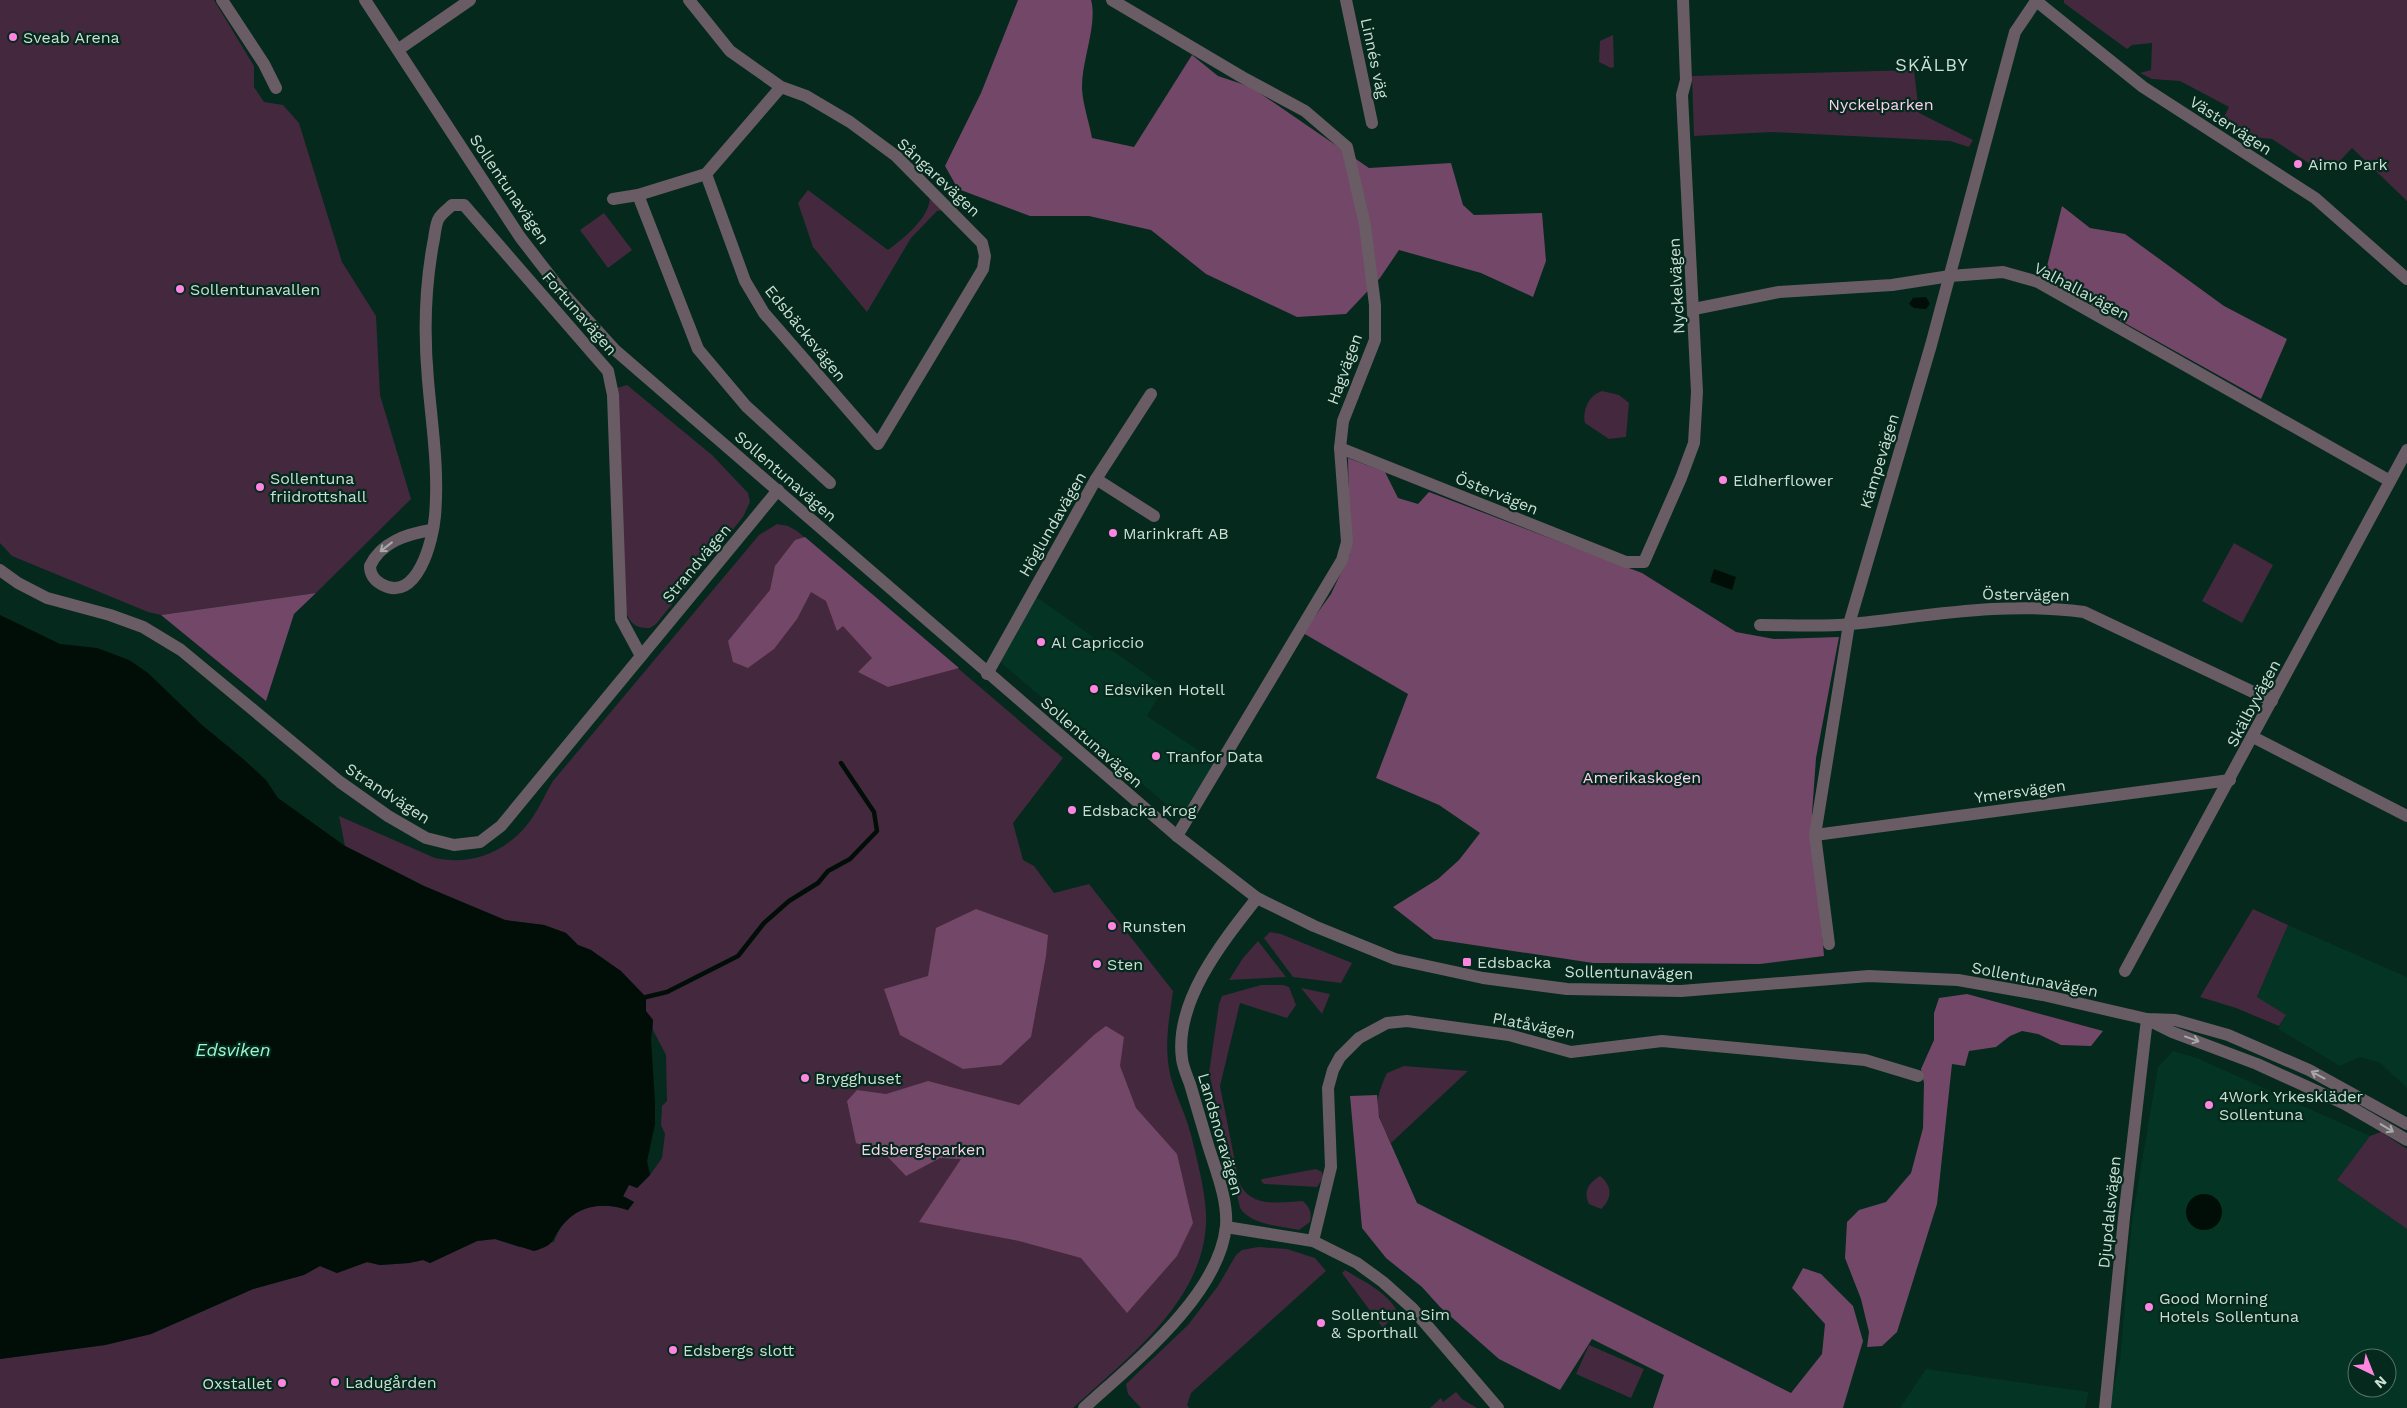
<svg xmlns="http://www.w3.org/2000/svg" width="2407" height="1408" font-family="'Work Sans',sans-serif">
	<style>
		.built { fill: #043424; fill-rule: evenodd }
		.green { fill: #44283d }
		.forest { fill: #734767 }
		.water { fill: #000e07 }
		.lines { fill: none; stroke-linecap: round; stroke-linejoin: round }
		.stream { stroke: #000e07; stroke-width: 4.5 }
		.minor { stroke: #695c65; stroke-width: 12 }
		.tertiary { stroke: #695c65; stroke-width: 12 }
		.oneway { stroke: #a4aba8 }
		.poi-dot { fill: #fe86e1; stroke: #05291c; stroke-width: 2 }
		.labels { text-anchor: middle; stroke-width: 4.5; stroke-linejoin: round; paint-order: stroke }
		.poi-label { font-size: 16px; fill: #ccdfd5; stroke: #05291c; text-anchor: start }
		.street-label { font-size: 16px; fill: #ccdfd5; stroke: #05291c }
		.park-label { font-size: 16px; fill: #fcd0ef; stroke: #05291c }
		.neighbourhood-label { font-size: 18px; letter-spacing: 1px; fill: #ccdfd5; stroke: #05291c }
		.water-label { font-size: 18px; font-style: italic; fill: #9bf8d0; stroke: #05291c }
	</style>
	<rect width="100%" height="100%" fill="#05291c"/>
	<!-- built -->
	<g class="built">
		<polygon points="1035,596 1164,687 1147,716 1216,762 1187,812 1181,817 998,660"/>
		<polygon points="2288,925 2407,977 2407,1088 2380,1063 2360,1057 2340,1066 2278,1029 2286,1015 2257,998"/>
		<path d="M2173 1051 2197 1058 2370 1136 2337 1180 2407 1229V1408H2108L2120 1361 2132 1220 2158 1067ZM2357 1358H2387V1388H2357Z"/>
		<polygon points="1926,1369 2089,1392 2085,1408 1900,1408"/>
	</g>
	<!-- green -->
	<g class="green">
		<polygon points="0,0 214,0 254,66 254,87 264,102 283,105 299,123 342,262 376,316 380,395 411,499 316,593 161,615 148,612 12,556 0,543"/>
		<polygon points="2064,0 2407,0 2407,201 2352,148 2333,168 2319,170 2272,139 2243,136 2224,117 2229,107 2180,81 2152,79 2140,73 2151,70 2152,43 2132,45 2127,49 2064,3"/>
		<polygon points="1613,35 1614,67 1611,68 1599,62 1600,41"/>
		<polygon points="1914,70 1919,113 1973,140 1969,147 1950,141 1772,132 1694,136 1692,76"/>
		<path d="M808 190 888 250C904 238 931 217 930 195L944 210 937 211 911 238 867 312 813 247 798 203Z"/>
		<polygon points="604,213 632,250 608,268 580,230"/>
		<path d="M627 385 712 455 748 493 750 502 743 517 656 624 650 628C636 629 629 623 625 609L617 388Z"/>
		<path d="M1602 391 1619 395 1629 403 1626 437 1609 439 1585 423C1582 410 1589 395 1602 391Z"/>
		<path d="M777 524 788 526 797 531 1063 758 1013 823 1023 860 1034 866 1054 893 1089 884 1173 991C1169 1020 1164 1045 1170 1074 1175 1095 1186 1114 1191 1135 1197 1159 1205 1190 1206 1214 1209 1298 1128 1357 1073 1408H0V1359L105 1345 151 1334 253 1289 303 1275 320 1266 337 1273 367 1262 380 1265 409 1263 423 1260 430 1263 477 1241 495 1239 519 1247 554 1242C566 1207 596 1200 628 1210L634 1202 623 1197 629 1184 637 1188 650 1175 662 1158 665 1134 661 1125 662 1106 667 1101 666 1055 653 1030V1020L591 950 578 945 566 933 544 925 505 920 424 886 345 846 339 816 435 858C472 866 508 851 530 821 539 809 545 794 553 781L759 535Z"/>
		<polygon points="2234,543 2273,565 2242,623 2202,601"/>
		<polygon points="2253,909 2288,925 2257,997 2286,1015 2279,1026 2236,1008 2200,997"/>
		<polygon points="1270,932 1281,934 1352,963 1341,983 1293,977 1264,938"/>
		<polygon points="1258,941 1286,977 1229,980 1243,958"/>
		<path d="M1261 985H1283L1289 987 1296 1005 1287 1018 1240 1003 1220 1086 1239 1182C1251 1209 1279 1202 1303 1201 1310 1208 1312 1212 1310 1222L1299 1230C1280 1226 1251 1225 1240 1208L1209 1073 1219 1004 1222 996Z"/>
		<polygon points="1301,988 1330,994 1322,1014"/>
		<path d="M1404 1066 1468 1071 1391 1143C1376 1111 1372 1106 1387 1073Z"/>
		<polygon points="2381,1132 2407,1149 2407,1229 2337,1180 2370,1136"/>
		<polygon points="1316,1169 1322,1172 1323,1178 1317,1187 1264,1184 1261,1181 1262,1179"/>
		<path d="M1600 1176C1612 1185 1613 1198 1601 1209L1589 1204C1583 1192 1588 1183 1600 1176Z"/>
		<polygon points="1258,1247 1287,1249 1315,1258 1326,1271 1191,1393 1187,1405 1189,1408 1141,1408 1128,1394 1126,1384 1188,1325 1218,1286 1236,1255 1242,1250"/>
		<path d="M1345 1270C1363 1281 1387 1292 1397 1311L1383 1328 1342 1273Z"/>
		<polygon points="1589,1345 1644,1369 1631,1398 1576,1374"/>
		<polygon points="1456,1392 1462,1399 1477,1408 1430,1408 1441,1398 1443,1402"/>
	</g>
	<!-- forest -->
	<g class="forest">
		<path d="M1018 0H1091C1098 24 1081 62 1082 89 1083 105 1089 122 1092 138L1134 147 1192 55 1218 76 1251 87 1369 168 1451 163 1463 205 1474 215 1542 213 1546 261 1533 297 1481 273 1399 250 1380 278 1346 314 1297 317 1206 274 1151 230 1089 216H1030L958 189 945 166 981 93Z"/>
		<polygon points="2062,206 2090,228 2125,234 2224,306 2287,339 2261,399 2044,278"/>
		<polygon points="1348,458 1385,472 1398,498 1418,504 1429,492 1642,573 1736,632 1774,639 1839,637 1816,758 1812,814 1824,956 1760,964 1593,963 1434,939 1393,907 1438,879 1459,860 1480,833 1439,805 1376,778 1408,694 1303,633 1331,594 1350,554"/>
		<polygon points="805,537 959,668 888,687 858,672 872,658 843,626 837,631 826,601 811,592 797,619 774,649 748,668 733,662 728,641 770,590 775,566 795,540"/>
		<polygon points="316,593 294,614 266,701 161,615"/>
		<polygon points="976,909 1048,935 1046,956 1031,1037 1001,1065 963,1069 900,1035 884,989 928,976 936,928"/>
		<polygon points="1967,994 2103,1031 2091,1046 2061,1045 2038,1034 2022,1031 2010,1036 1996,1047 1969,1051 1965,1066 1952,1064 1937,1204 1897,1332 1882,1346 1867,1347 1869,1332 1861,1299 1845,1258 1847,1222 1859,1210 1886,1202 1911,1173 1923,1128 1924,1083 1921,1069 1934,1040 1934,1013 1939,998"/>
		<polygon points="1106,1026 1124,1037 1120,1066 1136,1108 1177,1154 1193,1223 1177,1256 1127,1313 1081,1258 1019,1241 919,1222 961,1159 940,1158 906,1176 884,1153 856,1143 847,1101 857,1090 886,1094 928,1081 1019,1105 1095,1034"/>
		<polygon points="1377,1095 1379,1117 1417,1203 1791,1393 1822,1354 1825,1324 1792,1288 1803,1268 1821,1274 1853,1306 1863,1341 1843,1408 1653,1408 1664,1375 1592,1339 1560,1390 1499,1359 1440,1307 1422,1287 1386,1258 1362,1228 1350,1096"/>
	</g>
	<!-- water -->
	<g class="water">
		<polygon points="1926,297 1930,304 1926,309 1914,308 1909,304 1913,298"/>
		<polygon points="1714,569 1736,577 1732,590 1710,582"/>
		<path d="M0 615 60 644 97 648 129 660 148 673 202 725 242 758 266 780 278 798 345 846 424 886 505 920 544 925 566 933 578 945 591 950 621 971 646 997V1011L653 1020 651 1039 655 1104V1124L647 1161 650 1175 637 1188 629 1185 623 1196 634 1202 628 1210C603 1202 579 1204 561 1227 550 1242 555 1245 534 1251L495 1239 477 1241 430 1263 423 1260 409 1263 380 1265 367 1262 337 1273 320 1266 304 1275 253 1289 151 1334 105 1345 0 1359Z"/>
		<circle cx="2204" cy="1212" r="18"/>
	</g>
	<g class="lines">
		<!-- stream -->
		<polyline class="stream" points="646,997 667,992 738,956 764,923 789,901 818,883 828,871 850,859 877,831 874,812 841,763"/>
		<!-- minor -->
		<g class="minor">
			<polyline points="222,0 264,64 276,88"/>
			<polyline points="689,0 730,51 781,87 806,96 850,122 896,156 982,243 985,256 983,269 878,444 764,313 745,281 706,174 781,87"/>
			<polyline points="1112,0 1242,77 1305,111 1347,147 1365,225 1375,305 1375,340 1343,421 1340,448 1347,542 1342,560 1177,836"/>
			<polyline points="1346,0 1372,123"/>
			<polyline points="2035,0 2143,87 2315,198 2407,279"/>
			<polyline points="399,49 470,0"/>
			<polyline points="638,195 698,349 746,406 830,483"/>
			<polyline points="613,199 638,195 706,174"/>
			<polyline points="1694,309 1779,292 1892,285 1950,276 2003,272 2038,282 2390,481"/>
			<polyline points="1340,448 1626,562 1644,562 1681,478 1694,443 1697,392 1682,95 1686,80 1683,0"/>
			<polyline points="1096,479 1154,516"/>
			<path d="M431 530C407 534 381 542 370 566 370 574 374 580 381 584 417 605 433 540 435 516 439 469 432 427 428 380 424 336 425 288 433 244 435 236 435 224 439 218 442 213 448 209 452 205H464L608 371 613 395 621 619 641 656"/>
			<polyline points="0,570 18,583 47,598 110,615 143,627 181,650 340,782 388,816 426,838 454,845 480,842 501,826 778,490"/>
			<path d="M1760 625C1790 625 1822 627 1851 624 1929 616 2005 601 2084 612L2272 701"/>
			<polyline points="987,674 1096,479 1151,394"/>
			<polyline points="2253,737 2407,816"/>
			<polyline points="1815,835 2230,780"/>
			<polyline points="1829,944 1815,835 1849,624 1931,345 2015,32 2036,1"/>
			<polyline points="2125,971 2407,450"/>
			<polyline points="1226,1227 1313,1241 1357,1263 1383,1282 1412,1308 1498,1408"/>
			<polyline points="1313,1241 1331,1167 1328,1088 1333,1070 1340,1057 1359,1038 1387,1023 1407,1021 1509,1035 1571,1052 1662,1041 1865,1060 1918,1076"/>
			<path d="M1084 1408C1132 1364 1219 1296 1226 1226 1228 1200 1216 1171 1208 1145 1202 1125 1196 1104 1190 1084 1187 1076 1183 1067 1182 1059 1174 1001 1224 940 1257 898"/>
			<polyline points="2105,1408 2124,1218 2147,1019"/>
		</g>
		<!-- tertiary -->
		<g class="tertiary">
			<polyline points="365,0 520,237 564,294 615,350 1177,836 1257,898 1314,926 1395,959 1483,978 1567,989 1681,991 1869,976 1958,980 2043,995 2147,1019 2175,1020 2228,1035 2309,1070 2407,1124"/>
			<polyline points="2152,1022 2172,1032 2257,1064 2345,1104 2407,1140"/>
		</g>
	</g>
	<!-- one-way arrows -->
	<defs><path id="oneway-shaft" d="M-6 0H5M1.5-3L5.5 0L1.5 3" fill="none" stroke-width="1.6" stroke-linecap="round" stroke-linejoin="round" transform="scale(1.25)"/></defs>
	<g class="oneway">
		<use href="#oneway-shaft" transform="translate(386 547) rotate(142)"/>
		<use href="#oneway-shaft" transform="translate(2192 1039) rotate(20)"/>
		<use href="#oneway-shaft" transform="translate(2318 1075) rotate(-152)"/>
		<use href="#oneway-shaft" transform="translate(2387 1128) rotate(31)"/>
	</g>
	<!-- markers -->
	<g class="poi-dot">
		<circle cx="13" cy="37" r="5"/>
		<circle cx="2298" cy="164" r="5"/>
		<circle cx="180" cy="289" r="5"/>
		<circle cx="1723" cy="480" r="5"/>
		<circle cx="260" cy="487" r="5"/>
		<circle cx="1113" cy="533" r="5"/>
		<circle cx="1041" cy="642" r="5"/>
		<circle cx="1094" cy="689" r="5"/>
		<circle cx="1156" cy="756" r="5"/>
		<circle cx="1072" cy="810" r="5"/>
		<circle cx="1112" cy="926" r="5"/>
		<rect x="1462" y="957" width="10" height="10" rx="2.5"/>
		<circle cx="1097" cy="964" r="5"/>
		<circle cx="805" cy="1078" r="5"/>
		<circle cx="2209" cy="1105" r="5"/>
		<circle cx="2149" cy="1307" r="5"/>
		<circle cx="1321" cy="1323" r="5"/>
		<circle cx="673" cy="1350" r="5"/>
		<circle cx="335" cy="1382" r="5"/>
		<circle cx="282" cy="1383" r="5"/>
	</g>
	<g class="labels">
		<!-- poi labels -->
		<g class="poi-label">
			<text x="23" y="43">Sveab Arena</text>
			<text x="2308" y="170">Aimo Park</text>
			<text x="190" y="295">Sollentunavallen</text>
			<text x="270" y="484">Sollentuna<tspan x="270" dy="18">friidrottshall</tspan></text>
			<text x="1733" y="486">Eldherflower</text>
			<text x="1123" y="539">Marinkraft AB</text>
			<text x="1051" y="648">Al Capriccio</text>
			<text x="1104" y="695">Edsviken Hotell</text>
			<text x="1166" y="762">Tranfor Data</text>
			<text x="1082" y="816">Edsbacka Krog</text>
			<text x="1122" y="932">Runsten</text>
			<text x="1477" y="968">Edsbacka</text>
			<text x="1107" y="970">Sten</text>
			<text x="815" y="1084">Brygghuset</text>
			<text x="2219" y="1102">4Work Yrkeskläder<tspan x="2219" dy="18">Sollentuna</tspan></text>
			<text x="2159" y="1304">Good Morning<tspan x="2159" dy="18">Hotels Sollentuna</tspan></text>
			<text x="1331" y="1320">Sollentuna Sim<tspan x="1331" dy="18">&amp; Sporthall</tspan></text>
			<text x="683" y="1356">Edsbergs slott</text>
			<text x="345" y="1388">Ladugården</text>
			<text x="272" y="1389" text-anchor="end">Oxstallet</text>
		</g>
		<!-- street labels -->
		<g class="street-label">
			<text transform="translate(1375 58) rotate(78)" y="6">Linnés väg</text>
			<text transform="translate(2231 125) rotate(33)" y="6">Västervägen</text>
			<text transform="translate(939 177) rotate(43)" y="6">Sångarevägen</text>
			<text transform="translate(510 189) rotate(56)" y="6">Sollentunavägen</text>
			<text transform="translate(1676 286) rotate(-93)" y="6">Nyckelvägen</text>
			<text transform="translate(2082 291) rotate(28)" y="6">Valhallavägen</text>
			<text transform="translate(580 313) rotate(49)" y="6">Fortunavägen</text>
			<text transform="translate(806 333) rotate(51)" y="6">Edsbäcksvägen</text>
			<text transform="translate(1344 369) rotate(-70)" y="6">Hagvägen</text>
			<text transform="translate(1879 461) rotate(-73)" y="6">Kämpevägen</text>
			<text transform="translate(786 476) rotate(41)" y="6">Sollentunavägen</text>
			<text transform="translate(1497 493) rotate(22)" y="6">Östervägen</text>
			<text transform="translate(1052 524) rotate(-60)" y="6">Höglundavägen</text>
			<text transform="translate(696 563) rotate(-50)" y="6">Strandvägen</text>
			<text transform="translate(2026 594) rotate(1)" y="6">Östervägen</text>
			<text transform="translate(2253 703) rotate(-62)" y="6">Skälbyvägen</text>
			<text transform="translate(1092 742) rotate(41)" y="6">Sollentunavägen</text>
			<text transform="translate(2020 791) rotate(-8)" y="6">Ymersvägen</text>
			<text transform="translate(388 793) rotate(33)" y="6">Strandvägen</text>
			<text transform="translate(1629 972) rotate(1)" y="6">Sollentunavägen</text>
			<text transform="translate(2035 979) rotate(11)" y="6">Sollentunavägen</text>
			<text transform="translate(1534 1025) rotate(11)" y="6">Platåvägen</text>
			<text transform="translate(1221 1134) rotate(74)" y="6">Landsnoravägen</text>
			<text transform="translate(2109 1212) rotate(-84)" y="6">Djupdalsvägen</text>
		</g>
		<!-- park labels -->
		<g class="park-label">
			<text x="1881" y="110">Nyckelparken</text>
			<text x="1642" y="783">Amerikaskogen</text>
			<text x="923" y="1155">Edsbergsparken</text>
		</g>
		<!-- neighbourhood labels -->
		<g class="neighbourhood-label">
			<text x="1932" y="71">SKÄLBY</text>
		</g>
		<!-- water labels -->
		<g class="water-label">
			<text x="233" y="1056">Edsviken</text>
		</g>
	</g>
	<!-- north arrow -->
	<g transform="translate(2372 1373) rotate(137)"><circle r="24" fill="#05291c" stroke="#557266"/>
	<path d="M0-4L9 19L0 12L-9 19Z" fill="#fe86e1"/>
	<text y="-8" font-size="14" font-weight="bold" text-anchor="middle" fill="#ccdfd5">N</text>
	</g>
</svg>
